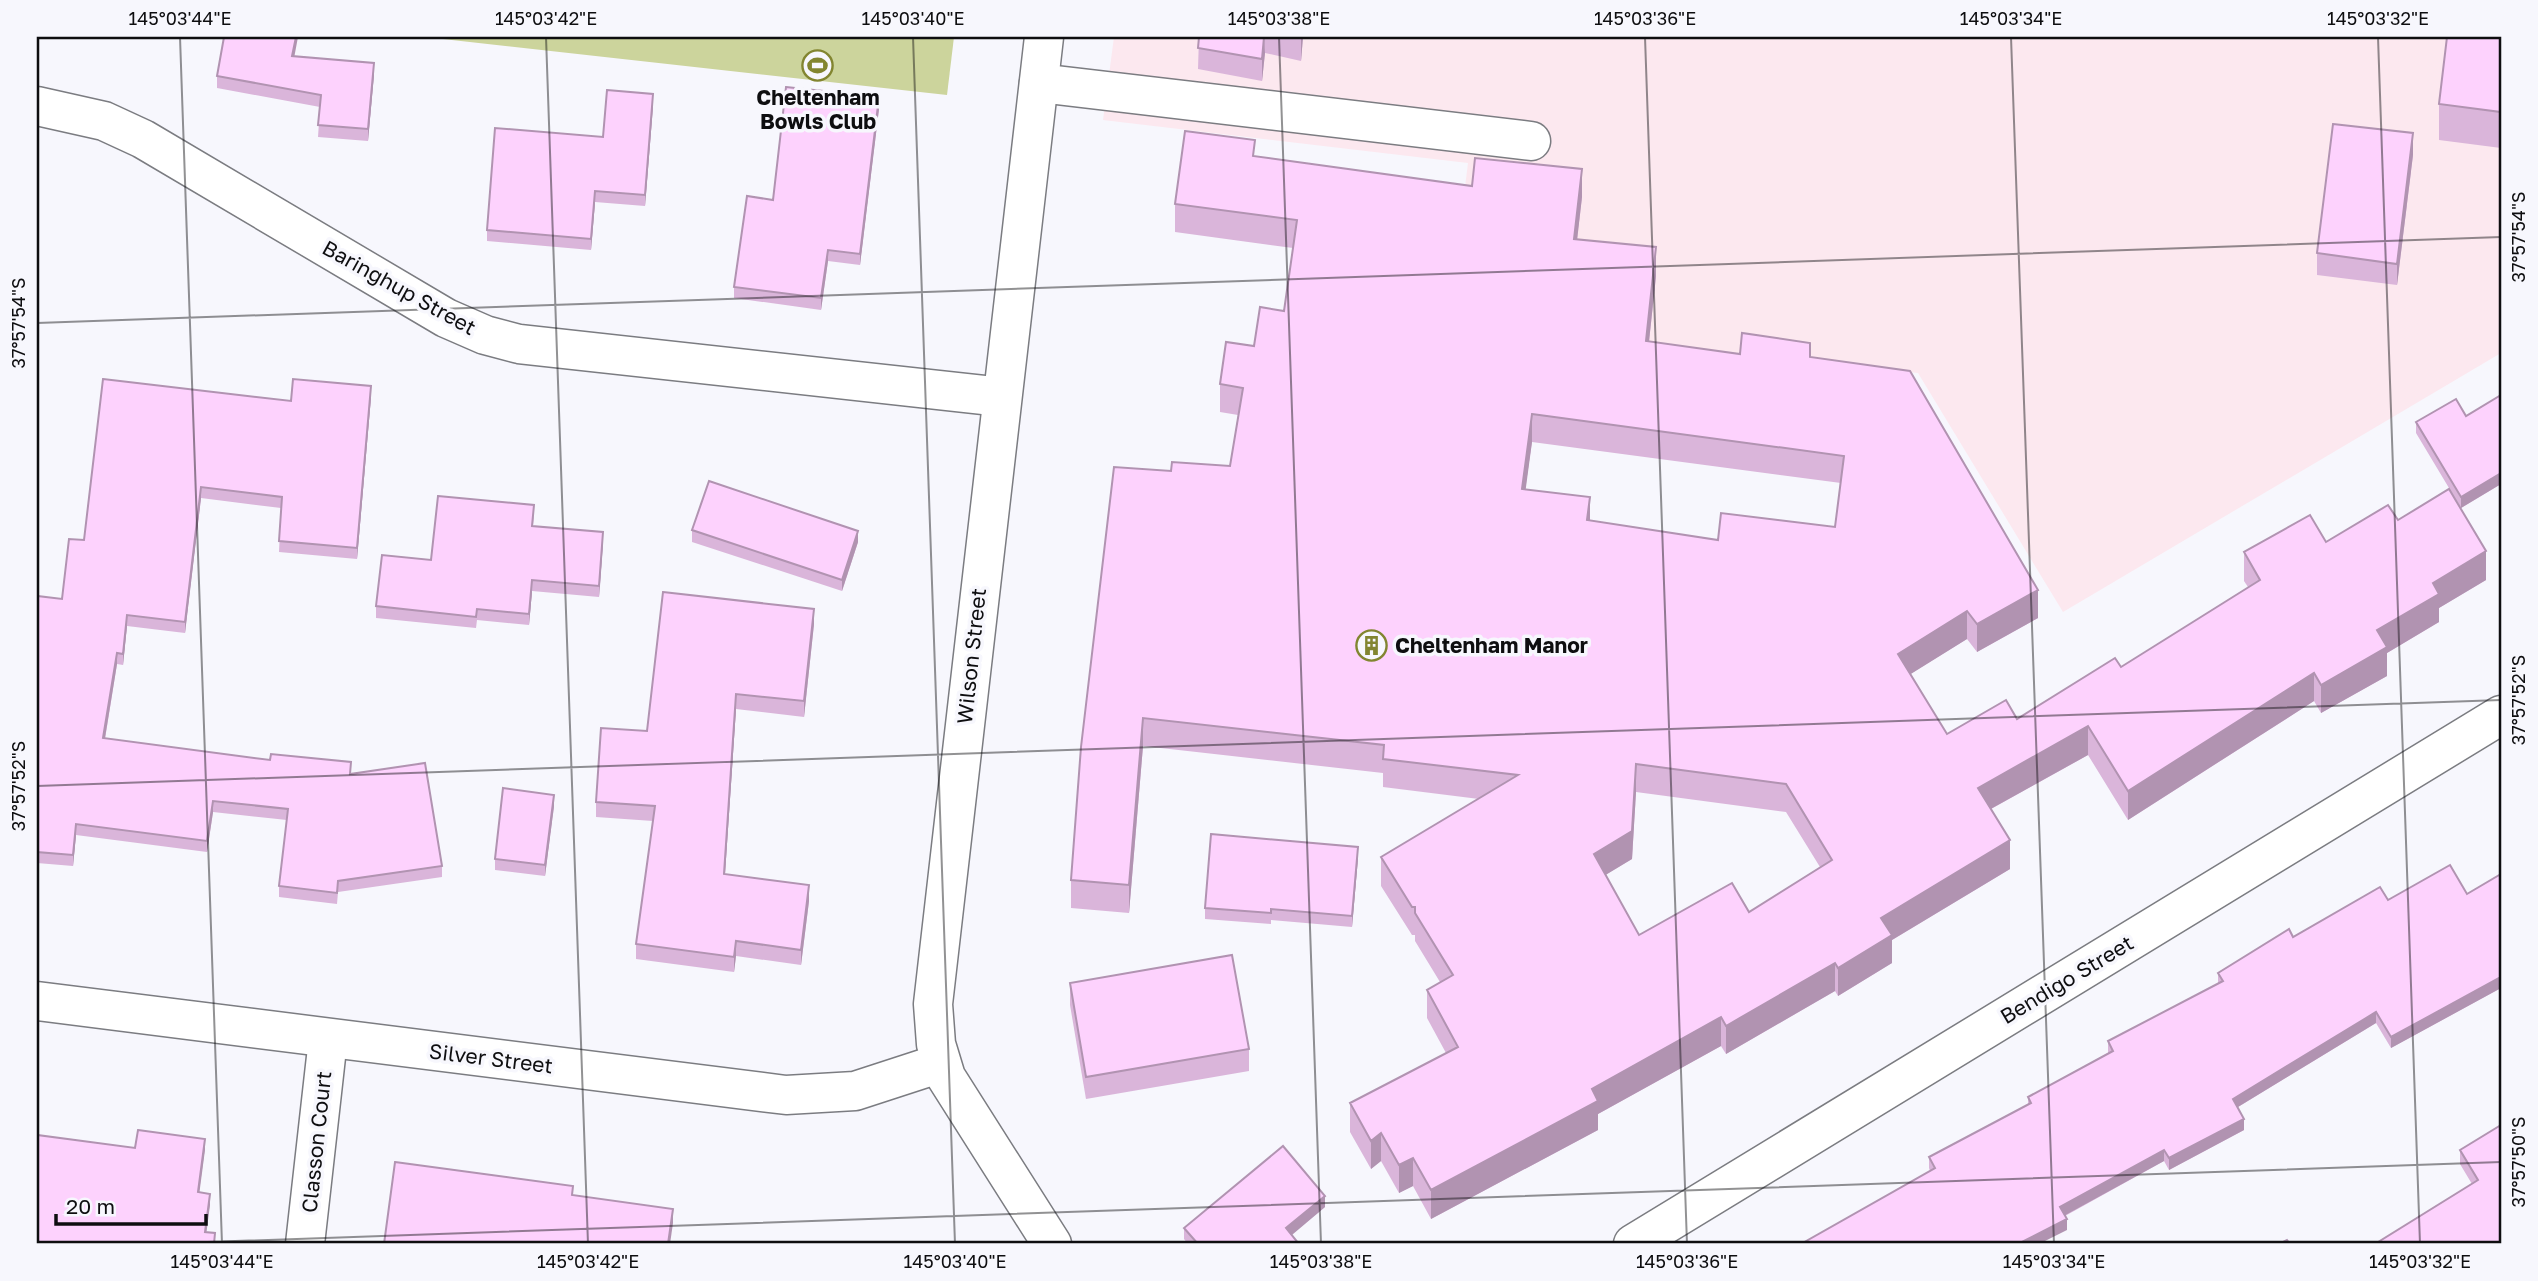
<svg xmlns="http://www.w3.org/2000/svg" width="2538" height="1281" font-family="'Golos Text',sans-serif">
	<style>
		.education { fill: #fce8ef }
		.park { fill: #ccd49c }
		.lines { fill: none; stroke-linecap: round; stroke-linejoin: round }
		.minor-casing { stroke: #7b7c81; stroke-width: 41 }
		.minor { stroke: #fff; stroke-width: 38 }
		.wall { fill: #dab5da; fill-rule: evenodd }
		.shaded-wall { fill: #b193b1 }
		.building { fill: #fdd2fd; stroke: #b193b1; stroke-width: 2; fill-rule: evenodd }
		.ticks { fill: none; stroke: #0e0e10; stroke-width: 2; stroke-opacity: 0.45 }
		.labels { text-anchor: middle; stroke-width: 7; stroke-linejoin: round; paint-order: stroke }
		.poi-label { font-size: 21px; font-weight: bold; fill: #0e0e10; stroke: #f7f7fd }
		.street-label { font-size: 21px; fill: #0e0e10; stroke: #f7f7fd }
		.neatline { fill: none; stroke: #0e0e10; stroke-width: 2.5 }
		.ticks-label { font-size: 18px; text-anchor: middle; fill: #0e0e10 }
	</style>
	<rect width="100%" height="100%" fill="#f7f7fd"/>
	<!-- education -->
	<polygon class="education" points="1114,37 2501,37 2501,353 2063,612 1918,373 1448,323 1468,163 1103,120"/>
	<!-- park -->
	<polygon class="park" points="425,37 954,37 947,95"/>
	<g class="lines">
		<defs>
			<g id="minor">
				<polyline points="1044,37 933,1004 936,1044 946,1077 1052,1244"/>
				<polyline points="1039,83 1531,141"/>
				<polyline points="37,106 104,121 143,139 446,318 485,335 519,344 1002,397"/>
				<polyline points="37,1001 786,1095 855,1091 941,1063"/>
				<polyline points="305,1244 328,1039"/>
				<polyline points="1633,1244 2501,715"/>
			</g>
		</defs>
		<!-- minor casing -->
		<use href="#minor" class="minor-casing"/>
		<!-- minor -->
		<use href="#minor" class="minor"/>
	</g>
	<!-- wall -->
	<g class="wall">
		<polygon points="1199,37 1303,37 1301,61 1265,53 1262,81 1198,69"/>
		<polygon points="2501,37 2501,148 2439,140 2439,104"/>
		<polygon points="294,56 374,75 368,141 318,137 320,107 217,88 217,76"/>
		<polygon points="653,106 645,206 595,202 591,250 487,241 487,230 603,137"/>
		<polygon points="879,109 860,265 828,261 821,310 734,298 734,287 773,200"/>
		<polygon points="2413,155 2397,285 2317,275 2317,253"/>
		<path d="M1255 156 1472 186 1582 197 1577 239 1656 276 1649 342 1740 354 1810 357 2038 618 1977 652 1967 639 1910 674 1947 734 2017 719 2121 667 2248 587 2244 581V552L2326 542 2398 520 2486 580 2439 608V622L2387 653V676L2321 713 2314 701 2128 820 2088 755 1991 809 2010 869 1892 940V963L1838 996 1835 991 1726 1054 1721 1046 1598 1114V1130L1431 1219 1413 1186 1399 1193 1381 1161 1371 1169 1350 1132V1103L1446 1053 1427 1018V990L1440 982 1415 941V935H1412L1381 886V857L1479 799 1383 787V773L1143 746 1129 913 1071 908V880L1171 471 1230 466 1238 415 1220 412V384L1284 311 1293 248 1175 232V204ZM1532 442 1841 483 1835 527 1718 540 1590 521 1525 489ZM1636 792 1786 812 1820 867 1749 912 1639 935 1605 875 1632 859Z"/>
		<polygon points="2501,395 2501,484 2461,508 2416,433 2416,422 2466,416"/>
		<polygon points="371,397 357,559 279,552 281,508 201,498 185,633 127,626 123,665 117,664 105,739 351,774 442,866 442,877 338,892 337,904 279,897 279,886 287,820 213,812 207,852 76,835 73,866 37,863 37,596 62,599 84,540 291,401"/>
		<polygon points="534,516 533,526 603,543 599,597 532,591 529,625 477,620 476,628 376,618 376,606 431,560"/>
		<polygon points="692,530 858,542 842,591 692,542"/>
		<polygon points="814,624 804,717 736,709 725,874 809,901 801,965 736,956 734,972 636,959 636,944 653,821 596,817 596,802 647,731"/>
		<polygon points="554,806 545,876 495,870 495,859"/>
		<polygon points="1358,858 1352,927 1271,920 1271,924 1205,919 1205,908"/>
		<polygon points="2501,874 2501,988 2391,1048 2376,1023 2238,1107 2244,1130 2169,1170 2164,1161 2065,1216 2067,1230 1930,1171 1929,1168 1929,1157 2028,1105 2028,1097 2108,1053 2108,1041 2218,984 2218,973 2293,937 2388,900 2467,894"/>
		<polygon points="1070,983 1249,1049 1249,1071 1086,1099 1070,1005"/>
		<polygon points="2501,1125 2501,1244 2472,1184 2460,1164 2460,1150"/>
		<polygon points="1325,1207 1291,1235 1299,1244 1188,1244 1184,1239 1184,1228"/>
	</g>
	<!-- shaded-wall -->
	<g class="shaded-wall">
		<polygon points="296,37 298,37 292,69 292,56"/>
		<polygon points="1264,37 1265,53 1262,81 1262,59"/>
		<polygon points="1301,37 1303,37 1301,61"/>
		<polygon points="374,63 374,75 368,141 368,129"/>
		<polygon points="653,94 653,106 645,206 645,195"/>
		<polygon points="879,97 879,109 860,265 860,254"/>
		<polygon points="2413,133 2413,155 2397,285 2397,264"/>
		<polygon points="1582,169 1582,197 1574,267 1574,239"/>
		<polygon points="595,191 595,202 591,250 591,239"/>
		<polygon points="1656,247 1656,276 1646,369 1646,341"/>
		<polygon points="828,250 828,261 821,310 821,298"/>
		<polygon points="371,386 371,397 357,559 357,548"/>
		<polygon points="1532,414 1532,442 1522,517 1522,489"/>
		<polygon points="2501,473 2501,484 2461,508 2461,497"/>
		<polygon points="201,487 201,498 185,633 185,622"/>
		<polygon points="1590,497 1590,525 1587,520"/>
		<polygon points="858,531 858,542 842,591 842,580"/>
		<polygon points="603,532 603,543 599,597 599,586"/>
		<polygon points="2486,551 2486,580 2439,608 2439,622 2387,653 2387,676 2321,713 2321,685 2377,630 2433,583"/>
		<polygon points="532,580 532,591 529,625 529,614"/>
		<polygon points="2038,590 2038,618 1977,652 1977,624"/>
		<polygon points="814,609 814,624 804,717 804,701"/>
		<polygon points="1967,611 1967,639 1898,682 1898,654"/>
		<polygon points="127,615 127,626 123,665 123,654"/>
		<polygon points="117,653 117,664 103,750 103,738"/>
		<polygon points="2314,673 2314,701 2128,820 2128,791"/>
		<polygon points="736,694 736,709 724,889 724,874"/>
		<polygon points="1143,718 1143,746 1129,913 1129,885"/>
		<polygon points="2088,726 2088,755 1978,816 1978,788"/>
		<polygon points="1636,764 1636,792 1632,859 1594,882 1594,854"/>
		<polygon points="554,795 554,806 545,876 545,865"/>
		<polygon points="213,801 213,812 207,852 207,841"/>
		<polygon points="76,824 76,835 73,866 73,855"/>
		<polygon points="2010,840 2010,869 1892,940 1892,963 1838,996 1838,968 1881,918"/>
		<polygon points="1358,847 1358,858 1352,927 1352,916"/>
		<polygon points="809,885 809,901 801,965 801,950"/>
		<polygon points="736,941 736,956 734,972 734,957"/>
		<polygon points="1835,963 1835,991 1726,1054 1726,1026"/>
		<polygon points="2501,977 2501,988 2391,1048 2391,1037"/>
		<polygon points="2376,1012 2376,1023 2233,1110 2233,1099"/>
		<polygon points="1721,1017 1721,1046 1598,1114 1598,1130 1431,1219 1431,1190 1592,1089"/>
		<polygon points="2244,1119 2244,1130 2169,1170 2169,1158"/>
		<polygon points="1381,1133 1381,1161 1371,1169 1371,1141"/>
		<polygon points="205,1139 205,1150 198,1203 198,1192"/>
		<polygon points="2164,1150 2164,1161 2060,1218 2060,1207"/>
		<polygon points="1413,1158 1413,1186 1399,1193 1399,1165"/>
		<polygon points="210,1194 210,1205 205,1243 205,1232"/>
		<polygon points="1325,1196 1325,1207 1286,1240 1286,1228"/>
		<polygon points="673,1209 673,1223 670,1244 668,1244"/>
		<polygon points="2067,1219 2067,1230 2039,1244 2018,1244"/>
	</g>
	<!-- building -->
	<g class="building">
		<polygon points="224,37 296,37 292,56 374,63 368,129 318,125 321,95 217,76"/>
		<polygon points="1199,37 1264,37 1262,59 1198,48"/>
		<polygon points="2447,37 2501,37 2501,112 2439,104"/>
		<polygon points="786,87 879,97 860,254 828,250 821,298 734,287 747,196 773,200"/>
		<polygon points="607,90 653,94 645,195 595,191 591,239 487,230 495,128 603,137"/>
		<polygon points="2333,124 2413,133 2397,264 2317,253"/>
		<path d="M1185 131 1255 140 1253 156 1472 186 1475 158 1582 169 1574 239 1656 247 1646 341 1740 354 1742 333 1810 343V357L1910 371 2038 590 1977 624 1967 611 1898 654 1947 734 2006 700 2017 719 2115 658 2121 667 2260 580 2244 552 2310 515 2326 542 2388 505 2398 520 2449 489 2486 551 2433 583 2439 594 2377 630 2387 647 2321 685 2314 673 2128 791 2088 726 1978 788 2010 840 1881 918 1892 935 1838 968 1835 963 1726 1026 1721 1017 1592 1089 1598 1101 1431 1190 1413 1158 1399 1165 1381 1133 1371 1141 1350 1103 1458 1047 1427 990 1453 975 1415 913V907H1412L1381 857 1518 775 1383 759 1384 745 1143 718 1129 885 1071 880 1081 747 1114 467 1171 471 1172 462 1230 466 1243 388 1220 384 1226 342 1254 346 1260 307 1284 311 1297 220 1175 204ZM1532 414 1844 456 1835 527 1721 513 1718 540 1587 520 1590 497 1522 489ZM1636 764 1786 784 1832 860 1749 912 1732 883 1639 935 1594 854 1632 831Z"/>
		<polygon points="103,379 291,401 293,379 371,386 357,548 279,541 282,497 201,487 185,622 127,615 123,654 117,653 103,738 270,760 271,754 351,762 350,774 425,763 442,866 338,881 337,893 279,886 288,809 213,801 207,841 76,824 73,855 37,852 37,596 62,599 69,539 84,540"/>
		<polygon points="2501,395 2501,473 2461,497 2416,422 2456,399 2466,416"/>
		<polygon points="709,481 858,531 842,580 692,530"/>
		<polygon points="438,496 534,505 532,526 603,532 599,586 532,580 529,614 477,609 476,617 376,606 382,555 431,560"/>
		<polygon points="663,592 814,609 804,701 736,694 724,874 809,885 801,950 736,941 734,957 636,944 655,806 596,802 601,728 647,731"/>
		<polygon points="503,788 554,795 545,865 495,859"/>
		<polygon points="1211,834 1358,847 1352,916 1271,909 1271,913 1205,908"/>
		<polygon points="2450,865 2467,894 2501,874 2501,977 2391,1037 2376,1012 2233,1099 2244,1119 2169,1158 2164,1150 2060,1207 2067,1219 2018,1244 1801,1244 1935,1168 1929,1157 2031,1103 2028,1097 2113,1051 2108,1041 2223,981 2218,973 2289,929 2293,937 2380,887 2388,900"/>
		<polygon points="1232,955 1249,1049 1086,1077 1070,983"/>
		<polygon points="2501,1125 2501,1244 2375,1244 2478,1180 2460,1150"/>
		<polygon points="138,1130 205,1139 198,1192 210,1194 205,1232 215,1233 214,1244 37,1244 37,1135 135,1148"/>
		<polygon points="1283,1146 1325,1196 1286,1228 1299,1244 1198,1244 1184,1228"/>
		<polygon points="395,1162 573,1186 572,1195 673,1209 668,1244 384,1244"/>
		<polygon points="2287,1240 2290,1244 2279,1244"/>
	</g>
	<!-- ticks -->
	<path class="ticks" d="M180 37 222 1244M546 37 588 1244M913 37 955 1244M1279 37 1321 1244M1645 37 1687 1244M2011 37 2054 1244M2378 37 2420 1244M37 323 2501 237M37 786 2501 700M152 1244 2501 1162"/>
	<!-- icons -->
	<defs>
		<symbol id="stadium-ring" viewBox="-11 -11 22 22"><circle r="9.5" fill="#f7f7fd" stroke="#828530" stroke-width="1.5"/><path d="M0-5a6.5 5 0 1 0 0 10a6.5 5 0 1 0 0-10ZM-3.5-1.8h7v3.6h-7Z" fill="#828530"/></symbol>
		<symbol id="building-ring" viewBox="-11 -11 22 22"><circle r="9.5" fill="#f7f7fd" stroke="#828530" stroke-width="1.5"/><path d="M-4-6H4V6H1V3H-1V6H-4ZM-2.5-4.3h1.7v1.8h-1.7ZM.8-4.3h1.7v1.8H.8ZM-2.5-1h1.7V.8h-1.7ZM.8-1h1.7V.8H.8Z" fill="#828530"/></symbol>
	</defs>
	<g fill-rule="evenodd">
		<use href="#stadium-ring" x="800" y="48" width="35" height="35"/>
		<use href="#building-ring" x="1354" y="628" width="35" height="35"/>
	</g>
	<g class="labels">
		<!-- poi labels -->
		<g class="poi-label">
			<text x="818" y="105">Cheltenham<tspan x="818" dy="24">Bowls Club</tspan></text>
			<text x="1395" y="653" text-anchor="start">Cheltenham Manor</text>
		</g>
		<!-- street labels -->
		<g class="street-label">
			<text transform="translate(399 288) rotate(29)" y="7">Baringhup Street</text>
			<text transform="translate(972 656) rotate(-84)" y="7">Wilson Street</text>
			<text transform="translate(2067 980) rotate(-31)" y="7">Bendigo Street</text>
			<text transform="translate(491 1059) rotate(7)" y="7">Silver Street</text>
			<text transform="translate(317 1142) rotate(-84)" y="7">Classon Court</text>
		</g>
	</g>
	<!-- border -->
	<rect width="2538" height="1281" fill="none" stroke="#f7f7fd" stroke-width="77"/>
	<!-- scale -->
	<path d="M56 1214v10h150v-10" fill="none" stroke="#0e0e10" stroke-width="3.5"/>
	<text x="66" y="1214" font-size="21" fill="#0e0e10" stroke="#f7f7fd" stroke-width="5" paint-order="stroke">20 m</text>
	<rect x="38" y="38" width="2462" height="1204" class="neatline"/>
	<g class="ticks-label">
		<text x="180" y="25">145°03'44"E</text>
		<text x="546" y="25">145°03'42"E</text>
		<text x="913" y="25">145°03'40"E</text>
		<text x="1279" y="25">145°03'38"E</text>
		<text x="1645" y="25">145°03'36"E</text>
		<text x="2011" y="25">145°03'34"E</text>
		<text x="2378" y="25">145°03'32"E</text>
		<text transform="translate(2519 237) rotate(-90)" y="6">37°57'54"S</text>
		<text transform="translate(19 323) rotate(-90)" y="6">37°57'54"S</text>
		<text transform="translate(2519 700) rotate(-90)" y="6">37°57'52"S</text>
		<text transform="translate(19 786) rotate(-90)" y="6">37°57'52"S</text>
		<text transform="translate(2519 1162) rotate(-90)" y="6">37°57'50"S</text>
		<text x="222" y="1268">145°03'44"E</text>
		<text x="588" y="1268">145°03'42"E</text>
		<text x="955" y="1268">145°03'40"E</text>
		<text x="1321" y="1268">145°03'38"E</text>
		<text x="1687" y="1268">145°03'36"E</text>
		<text x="2054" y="1268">145°03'34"E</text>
		<text x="2420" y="1268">145°03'32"E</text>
	</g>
</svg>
